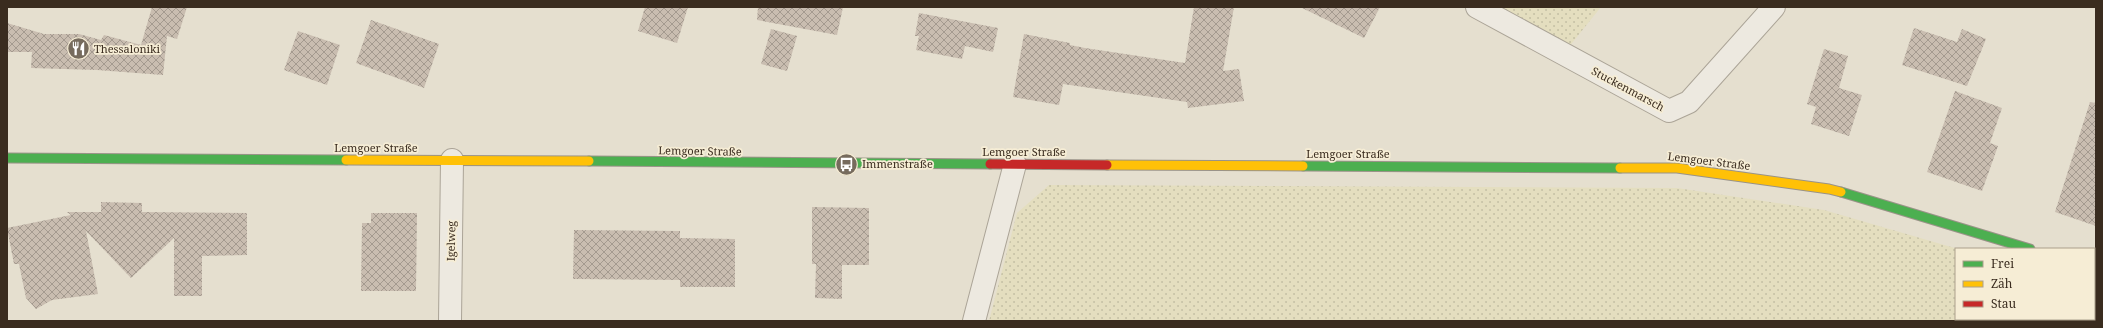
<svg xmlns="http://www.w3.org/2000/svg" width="2103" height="328" font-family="'Noto Serif',serif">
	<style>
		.farmland { fill: url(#farmland-dots) }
		.building { fill: url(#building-cross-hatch) }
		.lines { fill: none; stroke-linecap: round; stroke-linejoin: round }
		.street-casing { stroke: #aba497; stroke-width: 24 }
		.fast-casing { stroke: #9a9388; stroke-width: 11 }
		.slow-casing { stroke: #9a9388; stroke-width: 11 }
		.jam-casing { stroke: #9a9388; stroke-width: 11 }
		.street { stroke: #ede9e0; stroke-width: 22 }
		.fast { stroke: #4caf50; stroke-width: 9 }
		.slow { stroke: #ffc107; stroke-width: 9 }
		.jam { stroke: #c62828; stroke-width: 9 }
		.labels { text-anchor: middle; stroke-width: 3.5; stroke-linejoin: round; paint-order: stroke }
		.poi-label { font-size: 11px; fill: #3a2c1f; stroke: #f6edd5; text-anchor: start }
		.street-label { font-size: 11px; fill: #3a2c1f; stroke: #f6edd5 }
	</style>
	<defs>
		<pattern id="farmland-dots" width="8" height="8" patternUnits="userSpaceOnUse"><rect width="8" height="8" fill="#e4debf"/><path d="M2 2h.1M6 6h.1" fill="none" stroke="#c4bfa4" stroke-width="1.8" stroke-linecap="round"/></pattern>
		<pattern id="building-cross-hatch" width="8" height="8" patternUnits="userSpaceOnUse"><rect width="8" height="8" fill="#c9bdb0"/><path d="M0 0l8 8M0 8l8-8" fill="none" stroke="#a49a8f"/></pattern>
	</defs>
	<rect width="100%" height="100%" fill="#e5dfcf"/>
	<!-- farmland -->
	<g class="farmland">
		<polygon points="1491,7 1601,7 1568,48"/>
		<polygon points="1049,185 1677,188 1824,210 1958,249 1956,249 1956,319 2094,319 2094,288 2096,289 2096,321 989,321 1017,213"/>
	</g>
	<!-- building -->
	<g class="building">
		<polygon points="152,7 187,7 177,39 167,36 163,75 97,70 31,68 32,52 7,52 7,23 44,34 79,34 101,40 104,35 141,45"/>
		<polygon points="645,7 688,7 677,43 638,31"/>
		<polygon points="758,7 843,7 837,35 757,20"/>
		<polygon points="1194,7 1234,7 1223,71 1239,69 1244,101 1188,108 1187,102 1063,84 1059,105 1013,97 1024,34 1070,43 1070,45 1085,48 1185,63"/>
		<polygon points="1300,7 1380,7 1364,38"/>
		<polygon points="919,13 998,28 993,52 965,46 962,59 916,50 919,36 915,36"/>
		<polygon points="371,20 439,44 424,88 356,63"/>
		<polygon points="1914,28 1957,42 1962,29 1986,39 1967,86 1902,65"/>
		<polygon points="771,29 797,36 787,71 761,64"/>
		<polygon points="298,31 340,45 327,85 284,70"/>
		<polygon points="1824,49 1848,56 1839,88 1862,95 1849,136 1811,124 1816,107 1807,104"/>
		<polygon points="1955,91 2002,108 1990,143 1998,146 1982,191 1927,172"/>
		<polygon points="2090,102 2096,103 2096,226 2055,212"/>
		<polygon points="101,202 142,203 142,212 247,213 247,255 202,256 202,296 174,296 174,238 131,278 86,231 98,294 52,300 36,309 26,298 19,264 14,264 7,228 71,215 67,212 101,212"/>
		<polygon points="812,207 869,208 869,265 842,265 842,299 815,298 816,264 812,264"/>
		<polygon points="371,213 417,213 416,291 361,291 362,223 371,223"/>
		<polygon points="574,230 680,231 680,238 735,239 735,287 680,287 680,280 573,279"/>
	</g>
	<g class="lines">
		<defs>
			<g id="street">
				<polyline points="1477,7 1669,111 1689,102 1774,7"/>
				<polyline points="450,321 452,160"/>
				<polyline points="974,321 1015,164"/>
			</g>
			<g id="fast">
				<polyline points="7,158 346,160"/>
				<polyline points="589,161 990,164"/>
				<polyline points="1303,166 1620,168"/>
				<polyline points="1841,192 2030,249"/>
				<polyline points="2094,268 2096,269"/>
			</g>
			<g id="slow">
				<polyline points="346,160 589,161"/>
				<polyline points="1107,165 1303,166"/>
				<polyline points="1620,168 1677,168 1829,189 1841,192"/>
			</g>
			<polyline id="jam" points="990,164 1107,165"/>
		</defs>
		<!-- street casing -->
		<use href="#street" class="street-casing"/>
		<!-- fast casing -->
		<use href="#fast" class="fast-casing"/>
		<!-- slow casing -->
		<use href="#slow" class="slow-casing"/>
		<!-- jam casing -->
		<use href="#jam" class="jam-casing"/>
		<!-- street -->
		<use href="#street" class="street"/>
		<!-- fast -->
		<use href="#fast" class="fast"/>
		<!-- slow -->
		<use href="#slow" class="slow"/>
		<!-- jam -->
		<use href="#jam" class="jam"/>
	</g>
	<!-- icons -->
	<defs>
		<symbol id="restaurant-disc" viewBox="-11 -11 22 22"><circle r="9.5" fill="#766b5d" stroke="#f6edd5"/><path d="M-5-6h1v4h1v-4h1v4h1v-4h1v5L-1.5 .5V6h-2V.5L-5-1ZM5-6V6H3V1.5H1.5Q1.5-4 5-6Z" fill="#fff"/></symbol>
		<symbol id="bus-disc" viewBox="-11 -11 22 22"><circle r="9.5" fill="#766b5d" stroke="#f6edd5"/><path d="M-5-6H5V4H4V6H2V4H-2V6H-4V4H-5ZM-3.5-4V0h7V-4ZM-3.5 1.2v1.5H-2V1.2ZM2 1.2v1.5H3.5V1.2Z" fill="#fff"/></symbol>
	</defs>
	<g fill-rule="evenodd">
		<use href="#restaurant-disc" x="66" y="36" width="25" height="25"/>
		<use href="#bus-disc" x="834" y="152" width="25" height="25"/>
	</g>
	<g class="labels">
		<!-- poi labels -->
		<g class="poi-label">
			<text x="94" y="53">Thessaloniki</text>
			<text x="862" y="168">Immenstraße</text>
		</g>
		<!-- street labels -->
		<g class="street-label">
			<text transform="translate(1628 89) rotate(28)" y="4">Stuckenmarsch</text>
			<text x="376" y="152">Lemgoer Straße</text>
			<text transform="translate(700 151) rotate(1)" y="4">Lemgoer Straße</text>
			<text x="1024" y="156">Lemgoer Straße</text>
			<text x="1348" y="158">Lemgoer Straße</text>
			<text transform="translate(1709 161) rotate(7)" y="4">Lemgoer Straße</text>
			<text transform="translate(451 241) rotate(-89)" y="4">Igelweg</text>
		</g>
	</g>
	<!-- border -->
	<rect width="2103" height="328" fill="none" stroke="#3a2c1f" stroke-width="16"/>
	<!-- legend -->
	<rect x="1955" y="248" width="140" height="72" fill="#f6edd5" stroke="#aba08c"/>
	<rect x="1963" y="261" width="20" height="6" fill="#4caf50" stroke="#aba08c"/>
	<text x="1991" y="268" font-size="12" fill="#3a2c1f">Frei</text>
	<rect x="1963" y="281" width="20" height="6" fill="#ffc107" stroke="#aba08c"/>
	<text x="1991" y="288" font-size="12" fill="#3a2c1f">Zäh</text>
	<rect x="1963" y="301" width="20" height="6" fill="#c62828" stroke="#aba08c"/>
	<text x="1991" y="308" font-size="12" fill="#3a2c1f">Stau</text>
</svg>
